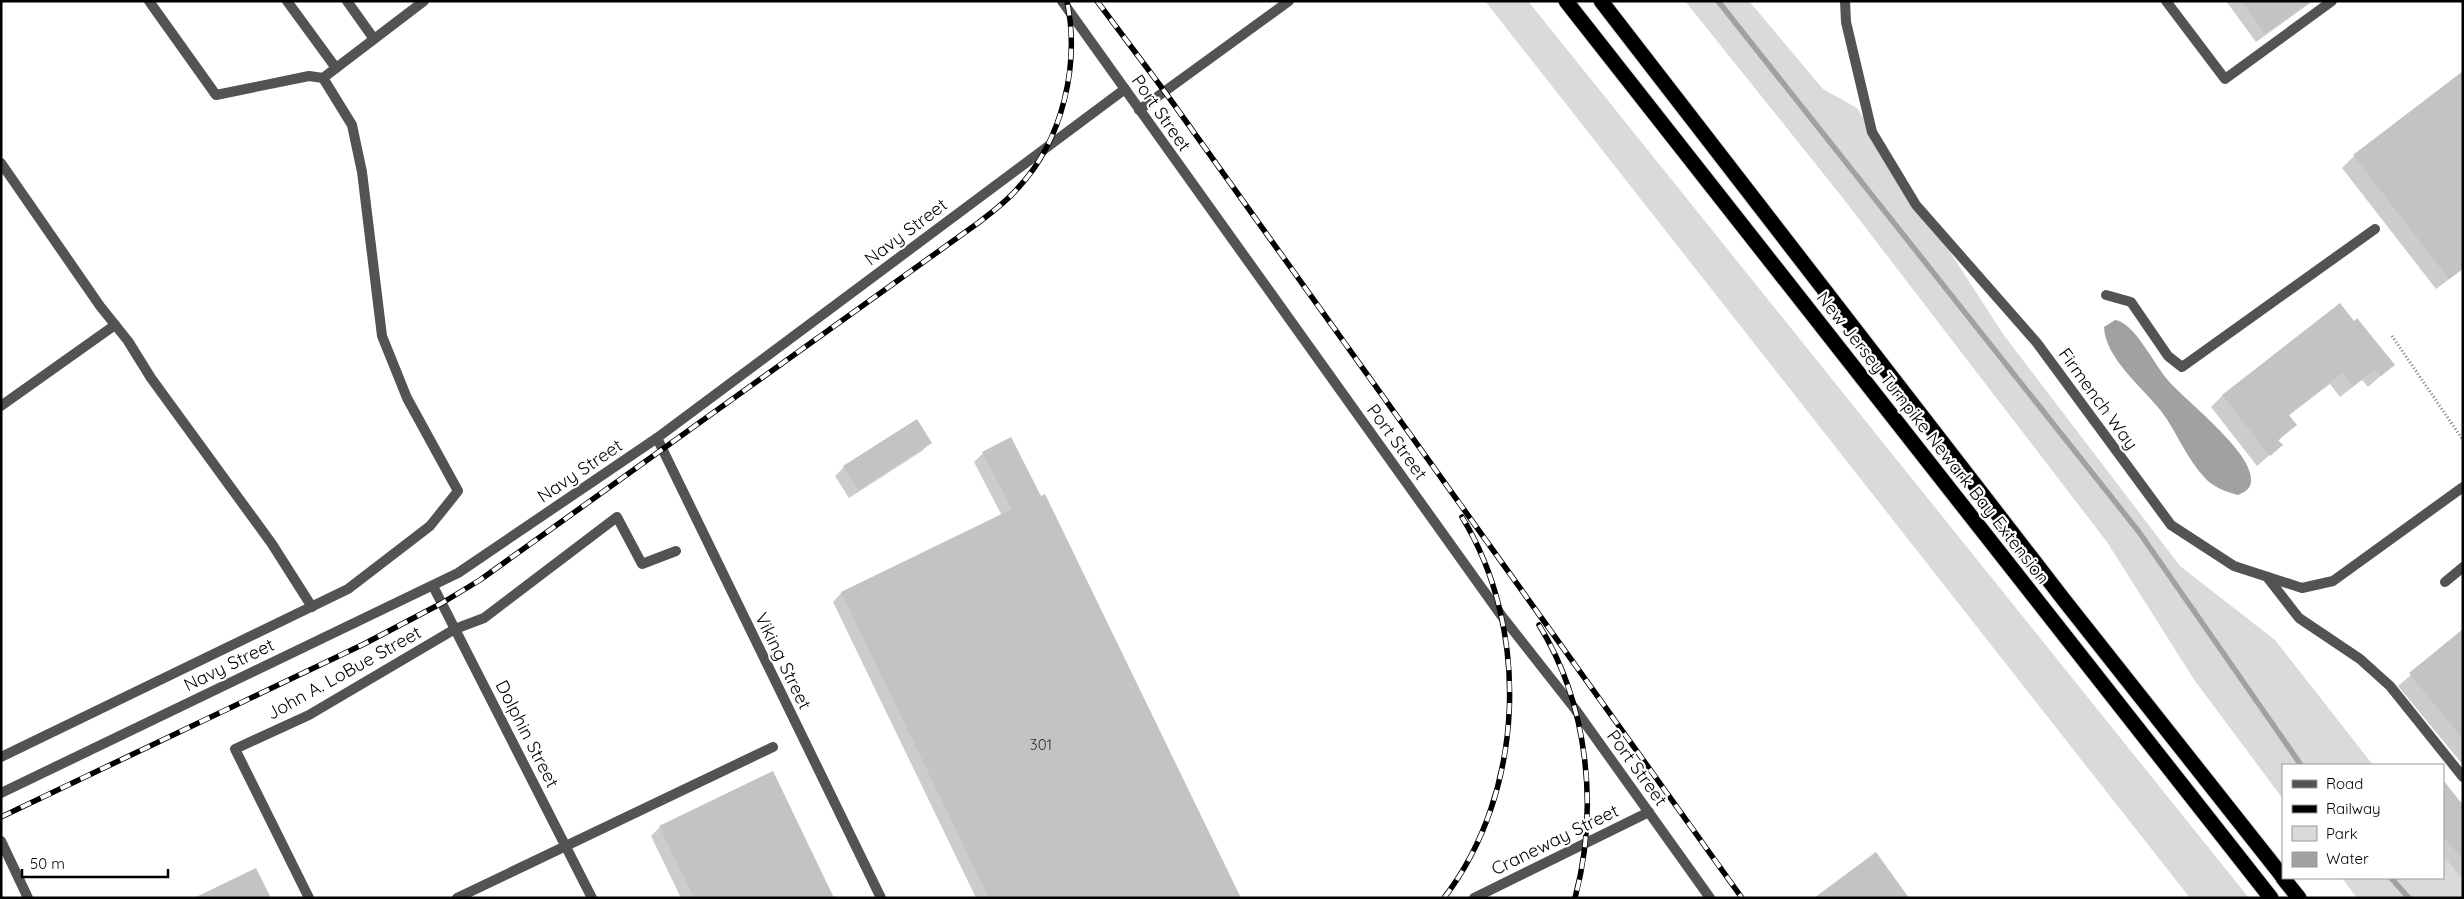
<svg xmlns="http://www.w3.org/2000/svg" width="2464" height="899" font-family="Quicksand,sans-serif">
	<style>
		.green { fill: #dadada }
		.water { fill: #a1a1a1 }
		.shadow { fill: #0003 }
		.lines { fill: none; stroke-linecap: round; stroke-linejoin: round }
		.stream { stroke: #a1a1a1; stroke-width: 5.5 }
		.building { fill: #c3c3c3 }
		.motorway-casing { stroke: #dbdbdb; stroke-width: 17 }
		.path { stroke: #757575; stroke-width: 3; stroke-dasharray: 1 2.5; stroke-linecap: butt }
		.service { stroke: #535353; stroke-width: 10 }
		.minor { stroke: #535353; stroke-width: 10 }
		.motorway { stroke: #000; stroke-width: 15 }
		.rail-casing { stroke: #000; stroke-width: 5.5 }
		.rail { stroke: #fff; stroke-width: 4; stroke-dasharray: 11; stroke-linecap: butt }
		.labels { text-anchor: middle; stroke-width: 4.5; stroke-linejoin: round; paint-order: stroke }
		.number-label { font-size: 15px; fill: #313131 }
		.street-label { font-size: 18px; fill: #000; stroke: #fff }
	</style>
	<rect width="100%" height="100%" fill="#fff"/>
	<!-- green -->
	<g class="green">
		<polygon points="1485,1 1528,1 2249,898 2190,898"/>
		<polygon points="1685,1 1749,1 1823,89 1857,108 2003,334 2180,566 2275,640 2373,765 2283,765 2283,799 2195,681 2107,542 1842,197"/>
		<polygon points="2443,855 2463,880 2463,898 2357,898 2342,878 2443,878"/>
	</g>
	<!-- water -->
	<path class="water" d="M2115 320C2134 322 2154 364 2167 379 2185 401 2255 453 2251 482 2250 490 2244 492 2238 495 2226 492 2213 487 2205 478 2186 458 2177 432 2161 411 2143 388 2105 358 2104 327Z"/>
	<!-- shadow -->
	<g class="shadow">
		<polygon points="2226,1 2313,1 2256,42"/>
		<polygon points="2463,72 2463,269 2436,289 2342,168 2354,156"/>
		<polygon points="2354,322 2393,365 2368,387 2362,380 2340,397 2330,384 2288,416 2295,425 2278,441 2281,445 2257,466 2211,407 2223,395"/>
		<polygon points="931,442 922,451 849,498 835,476 844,467"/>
		<polygon points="983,453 1240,898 976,898 833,602 841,593 1002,516 974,462"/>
		<polygon points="2463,631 2463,765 2398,686"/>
		<polygon points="2443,783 2463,807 2463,880 2443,855"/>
		<polygon points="660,827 833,898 681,898 651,836"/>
	</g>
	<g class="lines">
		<!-- stream -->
		<g class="stream">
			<polyline points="1718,1 2139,532 2301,765"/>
			<polyline points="2391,878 2409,898"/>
		</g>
	</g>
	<!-- building -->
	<g class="building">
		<polygon points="2242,1 2311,1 2265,34"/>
		<polygon points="2463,71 2463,268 2449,279 2353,155"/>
		<polygon points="2340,303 2354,321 2357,318 2395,365 2381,376 2375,369 2353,386 2342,373 2289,415 2297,425 2278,440 2283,445 2270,456 2222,395"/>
		<polygon points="917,419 932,443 858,490 843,466"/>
		<polygon points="1011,437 1041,496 1045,494 1241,898 989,898 841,592 1012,509 982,452"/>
		<polygon points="2463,629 2463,739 2409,673"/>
		<polygon points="773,771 834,898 694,898 659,826"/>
		<polygon points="2443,780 2463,805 2463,860 2443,835"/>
		<polygon points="1876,852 1909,898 1814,898"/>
		<polygon points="256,868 271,898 194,898"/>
	</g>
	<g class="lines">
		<defs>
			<g id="motorway">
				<polyline points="1566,1 2271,898"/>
				<polyline points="1601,1 2064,600 2283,877"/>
				<polyline points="2283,878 2299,898"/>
			</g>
		</defs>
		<!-- motorway casing -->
		<use href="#motorway" class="motorway-casing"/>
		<!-- path -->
		<polyline class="path" points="2392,336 2463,440"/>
		<!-- service -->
		<g class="service">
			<polyline points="287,1 336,68"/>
			<polyline points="347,1 374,39"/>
			<polyline points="2166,1 2225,79 2332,1"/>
			<polyline points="323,78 424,1"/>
			<polyline points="1,163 100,306 128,341 151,378 272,544 312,607"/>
			<polyline points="2106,295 2131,302 2168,356 2182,367 2375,229"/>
			<polyline points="1,406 115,325"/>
			<polyline points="2267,577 2299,618 2360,659 2390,686 2463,777"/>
			<polyline points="2445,582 2463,567"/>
			<polyline points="433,586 592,898"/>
			<polyline points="1,757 348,589 430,526 458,491 407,398 382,336 362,172 352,125 323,78 309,76 216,95 149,1"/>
			<polyline points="1,841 28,898"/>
			<polyline points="309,898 235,749 309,715 455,629 484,618 617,517 642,564 676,551"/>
			<polyline points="457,898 773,747"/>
		</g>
		<!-- minor -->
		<g class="minor">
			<polyline points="1062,1 1501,615 1575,709 1710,898"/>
			<polyline points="1845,1 1846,22 1872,132 1916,205 2037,343 2171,525 2234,566 2302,588 2333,581 2463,487"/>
			<polyline points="1139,110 1289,1"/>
			<polyline points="657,438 881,898"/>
			<polyline points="1,793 458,573 657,438 1125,89"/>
			<polyline points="1474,898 1649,812"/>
		</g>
		<!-- motorway -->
		<use href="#motorway" class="motorway"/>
		<defs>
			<g id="rail">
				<polyline points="1097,1 1165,92 1742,898"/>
				<path d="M1539 625C1588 704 1599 808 1575 898"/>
				<path d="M1 817 364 644 442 603 480 580 978 223C992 212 1006 202 1018 188 1063 140 1080 64 1067 1"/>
				<path d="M1444 898C1525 792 1531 630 1462 517"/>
			</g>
		</defs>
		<!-- rail casing -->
		<use href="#rail" class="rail-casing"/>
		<!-- rail -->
		<use href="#rail" class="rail"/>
	</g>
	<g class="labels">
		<!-- number labels -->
		<g class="number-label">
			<text x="1041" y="750">301</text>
		</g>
		<!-- street labels -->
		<g class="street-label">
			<text transform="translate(1161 113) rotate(55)" y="6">Port Street</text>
			<text transform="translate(906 232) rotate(-37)" y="6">Navy Street</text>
			<text transform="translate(2098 399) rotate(54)" y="6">Firmench Way</text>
			<text transform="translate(1933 438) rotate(52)" y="6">New Jersey Turnpike Newark Bay Extension</text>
			<text transform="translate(1397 442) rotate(54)" y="6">Port Street</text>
			<text transform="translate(580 471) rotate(-34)" y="6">Navy Street</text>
			<text transform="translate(783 661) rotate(64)" y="6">Viking Street</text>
			<text transform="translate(229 665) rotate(-26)" y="6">Navy Street</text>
			<text transform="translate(344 673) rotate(-29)" y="6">John A. LoBue Street</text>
			<text transform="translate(527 734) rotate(63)" y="6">Dolphin Street</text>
			<text transform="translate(1637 768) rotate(54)" y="6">Port Street</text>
			<text transform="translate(1555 840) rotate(-26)" y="6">Craneway Street</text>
		</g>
	</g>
	<!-- border -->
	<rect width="2464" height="899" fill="none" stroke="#000000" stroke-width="5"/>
	<!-- legend -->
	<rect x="2282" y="764" width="162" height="115" fill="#ffffff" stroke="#999999"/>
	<rect x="2292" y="780" width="25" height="8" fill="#535353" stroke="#999999"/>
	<text x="2326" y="789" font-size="15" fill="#000000">Road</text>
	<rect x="2292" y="805" width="25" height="8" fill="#000000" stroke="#999999"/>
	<text x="2326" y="814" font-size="15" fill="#000000">Railway</text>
	<rect x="2292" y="826" width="25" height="15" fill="#dadada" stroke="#999999"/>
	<text x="2326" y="839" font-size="15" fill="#000000">Park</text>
	<rect x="2292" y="852" width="25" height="15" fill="#a1a1a1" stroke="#999999"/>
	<text x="2326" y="864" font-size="15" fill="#000000">Water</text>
	<!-- scale -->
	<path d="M22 869v8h146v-8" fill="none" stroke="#000000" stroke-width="2.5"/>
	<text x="30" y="869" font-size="15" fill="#000000" stroke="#ffffff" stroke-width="4" paint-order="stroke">50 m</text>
</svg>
